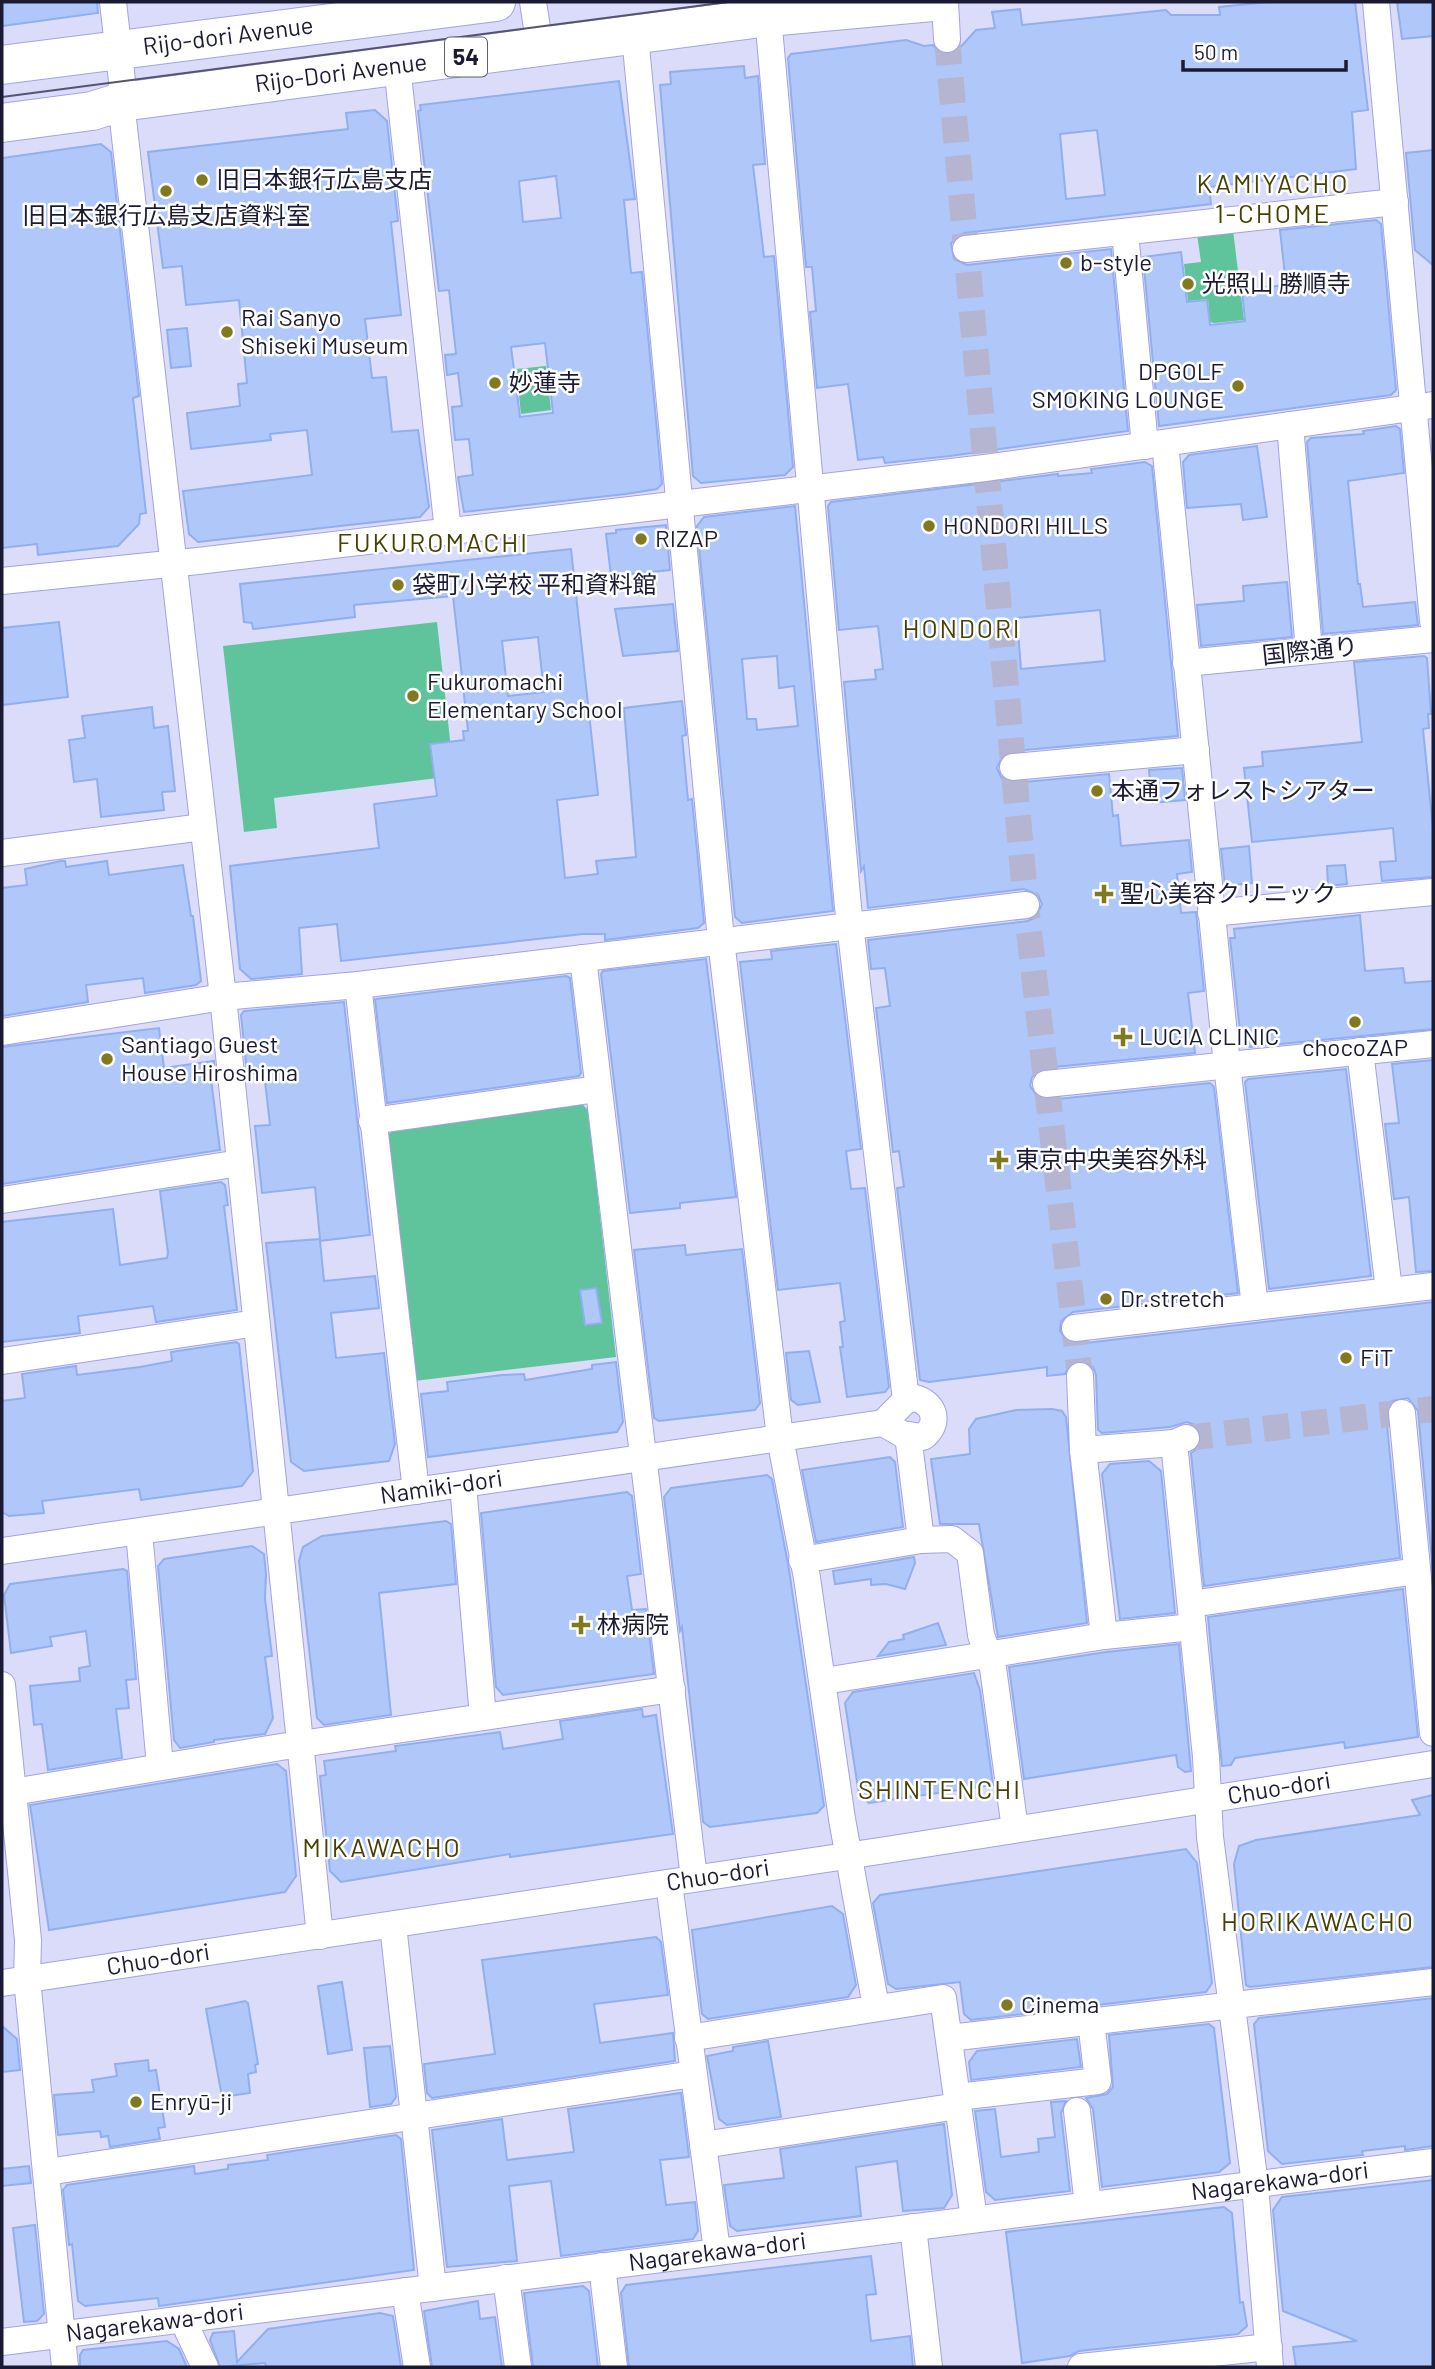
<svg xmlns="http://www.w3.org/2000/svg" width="1435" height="2369" font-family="Barlow,'Noto Sans JP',sans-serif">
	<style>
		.green { fill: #5fc49b }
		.building { fill: #b0c8f9; stroke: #90aff0; stroke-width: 2; fill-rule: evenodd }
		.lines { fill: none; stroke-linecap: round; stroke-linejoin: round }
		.minor-tunnel { stroke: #b5b5d2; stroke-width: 26; stroke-dasharray: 26 13; stroke-linecap: butt }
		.minor-casing { stroke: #a3a1e8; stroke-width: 28 }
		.highway-casing { stroke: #a3a1e8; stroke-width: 40 }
		.minor { stroke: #fff; stroke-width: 26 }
		.highway { stroke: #fff; stroke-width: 38 }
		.tram { stroke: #54546f; stroke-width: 2 }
		.poi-dot { fill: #80791e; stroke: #fff; stroke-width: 2.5 }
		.labels { text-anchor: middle; stroke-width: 5; stroke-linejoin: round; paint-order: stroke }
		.shield { fill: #fff; stroke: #5f5f71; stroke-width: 2 }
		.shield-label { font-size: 23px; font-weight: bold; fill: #1b1a34 }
		.street-label { font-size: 24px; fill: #1b1a34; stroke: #fff }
		.poi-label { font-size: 24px; fill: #1b1a34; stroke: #fff; text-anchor: start }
		.neighbourhood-label { font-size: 26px; letter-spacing: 2px; fill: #464100; stroke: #fff }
	</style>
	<rect width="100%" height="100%" fill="#dbdcf9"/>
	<!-- green -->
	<g class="green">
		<polygon points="1233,230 1244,320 1214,323 1210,322 1208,299 1188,301 1184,264 1201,262 1197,234"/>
		<polygon points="546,366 551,410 521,414 516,369"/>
		<polygon points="437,622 454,776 274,798 277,828 244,832 223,646"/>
		<polygon points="579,1101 588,1110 616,1357 414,1381 387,1135 397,1128"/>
	</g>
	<!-- building -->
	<g class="building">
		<polygon points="2,2 97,2 98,13 2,26"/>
		<path d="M1268 2H1355L1368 110 1352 112 1356 169 1209 187 1211 204 964 233 951 243 954 259 967 265 1111 249 1128 431 950 456 885 463 883 457 858 460 848 384 817 388 810 312 816 311 812 267H806L788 58 791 54 906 40 924 46 933 45 939 53 949 55 956 52 976 30 995 28 992 12 1020 9 1022 25 1166 10 1171 15H1220L1219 7ZM1097 130 1105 195 1066 199 1060 134Z"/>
		<polygon points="1397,2 1433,2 1433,36 1402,39"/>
		<polygon points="744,66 745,78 758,76 765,164 753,165 764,257 774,256 793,467 785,475 701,483 693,476 660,85 671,84 670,72"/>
		<path d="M619 81 635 199 624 200 631 273 642 272 662 484 657 489 626 494 464 512 458 477 473 475 469 439 455 440 452 407 462 406 458 373 447 375 445 355 456 354 449 290 439 291 418 111 421 110 420 105ZM556 176 561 218 523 222 519 181ZM545 343 553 413 520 417 511 347Z"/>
		<polygon points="375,110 387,121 398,221 391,222 401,315 365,319 372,378 386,377 392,432 418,430 429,507 420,517 198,542 189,534 183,491 312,475 307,430 270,434 271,440 191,449 187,413 240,406 238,384 247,383 239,300 186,305 182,266 163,268 148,152 348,129 346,113"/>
		<polygon points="101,144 111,152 139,396 133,398 146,513 140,514 139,524 118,546 38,555 37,544 2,548 2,158"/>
		<polygon points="1433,150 1433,265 1415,250 1406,153"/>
		<polygon points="1376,220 1381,224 1396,390 1391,395 1159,426 1143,257 1181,252 1187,302 1207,300 1210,325 1245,321 1242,290 1286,285 1280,230"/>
		<polygon points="187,328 191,366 171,368 167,330"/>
		<polygon points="1396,426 1400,429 1404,473 1348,481 1358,584 1360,584 1363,607 1415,602 1418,625 1323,634 1307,442 1311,438 1364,434 1363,431"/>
		<polygon points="1257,446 1267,517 1243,520 1241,504 1187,508 1183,462 1189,455"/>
		<path d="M1145 462 1152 466 1178 736 1012 751 1003 755 997 768 1001 777 1014 783 1109 774 1113 816 1118 815 1121 846 1189 840 1192 872 1177 874 1181 913 1196 912 1204 991 1188 993 1195 1053 1044 1068 1032 1077 1030 1086 1039 1098 1048 1100 1210 1083 1214 1087 1238 1293 1073 1312 1061 1321 1060 1331 1068 1342 1077 1344 1433 1302V1572L1418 1411 1408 1398 1392 1401 1386 1415 1400 1558 1204 1586 1191 1453 1198 1448 1202 1439 1195 1425 1187 1422 1170 1427 1102 1433 1098 1430 1096 1375 1093 1367 1080 1360 1071 1363 1065 1374 1047 1376V1367L929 1382 920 1380 897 1188 904 1187 899 1151 893 1152 876 1008 890 1006 885 968 871 969 868 940 1028 921 1036 917 1042 904 1038 895 1024 889 868 908 864 866 861 871 844 682 876 679 875 670 883 669 878 626 839 630 828 506 831 502 1058 474V476L1092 473 1091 469ZM1100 610 1105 661 1021 669 1017 618Z"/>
		<path d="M795 506 833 911 742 923 735 917 697 526 704 517ZM777 656 779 688 794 686 798 726 757 730 756 719H747L742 659Z"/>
		<polygon points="666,525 670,570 611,576 606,534 616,533 616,530"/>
		<path d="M571 549 598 795 557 800 565 878 598 874 596 861 636 857 624 708 682 701 686 735 682 736 688 800 692 799 704 923 698 928 605 940V934H583L341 961 337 924 299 928 302 974 251 979 240 969 230 866 379 848 374 804 437 796 430 744 464 740 463 731H468L453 596 354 605 355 617 253 629 252 623 244 622 240 584ZM538 637 544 692 508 696 502 641Z"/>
		<polygon points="1287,582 1292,637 1201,646 1197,605 1244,601 1243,586"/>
		<polygon points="673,604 678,651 623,656 615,609"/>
		<polygon points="59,622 68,697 2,705 2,628"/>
		<polygon points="1424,656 1427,658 1431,714 1428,714 1429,728 1423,729 1433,829 1433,877 1382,881 1380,862 1396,861 1393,828 1252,842 1244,768 1263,766 1262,752 1362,742 1354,662"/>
		<polygon points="152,707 154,728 168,726 175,791 162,792 164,810 101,817 97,779 74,782 69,740 85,738 82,716"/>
		<polygon points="1182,768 1185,800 1152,803 1149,770"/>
		<polygon points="1249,846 1252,883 1225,886 1221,849"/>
		<polygon points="61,861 65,861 66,867 107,861 109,875 183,865 191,916 193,916 201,981 196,985 145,993 143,978 86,985 88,1002 2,1016 2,888 27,885 25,869"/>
		<polygon points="1345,865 1347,884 1328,886 1327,866"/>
		<polygon points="1360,915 1365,971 1403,968 1405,983 1433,981 1433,1029 1250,1047 1241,1040 1230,938 1235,938 1234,929"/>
		<polygon points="836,944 861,1149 846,1151 851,1189 865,1188 889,1387 885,1392 847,1397 840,1347 843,1347 840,1322 845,1321 840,1283 778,1290 740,962 772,959 771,951"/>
		<polygon points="706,959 736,1197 680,1203 680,1208 630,1213 601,974 603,971"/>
		<polygon points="566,976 570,978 581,1073 579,1076 387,1103 375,999"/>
		<polygon points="344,1002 370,1235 320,1241 324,1281 375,1276 379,1308 331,1313 336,1358 384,1353 395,1444 389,1461 304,1471 291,1462 266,1243 320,1239 315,1187 262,1193 255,1126 270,1125 264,1072 247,1074 241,1015 244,1011"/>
		<polygon points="159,1028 164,1068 214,1061 215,1077 211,1079 220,1150 2,1184 2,1047"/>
		<polygon points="1433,1060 1433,1271 1416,1272 1409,1197 1394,1199 1385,1124 1399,1123 1392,1064"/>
		<polygon points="1346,1069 1371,1276 1269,1289 1245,1082 1248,1079"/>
		<polygon points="221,1182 225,1185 228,1205 224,1206 237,1310 156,1322 153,1306 78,1316 80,1333 2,1342 2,1222 113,1209 120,1265 153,1260 167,1258 168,1253 160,1191"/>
		<polygon points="685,1245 686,1255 742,1249 760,1403 755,1410 659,1421 654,1418 634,1250"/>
		<polygon points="596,1288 602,1323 585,1325 580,1290"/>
		<polygon points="236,1342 239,1344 253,1471 242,1486 141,1500 139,1489 42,1501 44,1513 9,1516 2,1512 2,1401 25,1398 22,1374 76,1366 77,1375 140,1367 172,1361 171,1352"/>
		<polygon points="809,1351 820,1402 798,1405 791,1400 786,1353"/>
		<polygon points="616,1362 623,1422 617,1432 428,1457 421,1394 448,1391 447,1382 502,1375 524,1374 525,1380 592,1369 592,1365"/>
		<polygon points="1052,1409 1062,1411 1066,1417 1087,1623 998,1637 979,1524 940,1524 931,1459 970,1454 969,1429 976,1419 1016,1410"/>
		<polygon points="890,1457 895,1462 903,1527 816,1542 802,1470"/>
		<polygon points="1149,1461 1161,1471 1175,1613 1120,1619 1102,1474 1110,1464"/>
		<polygon points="767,1475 772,1479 789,1570 824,1806 817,1813 710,1827 703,1822 682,1627 680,1631 664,1497 671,1488"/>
		<polygon points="627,1492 632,1496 641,1574 627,1576 632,1610 646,1609 654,1674 503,1695 496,1687 481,1513"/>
		<polygon points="446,1521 451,1524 456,1584 379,1593 391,1715 324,1725 317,1718 299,1561 303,1547 322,1536"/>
		<polygon points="252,1546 264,1554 266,1574 265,1599 272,1656 265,1657 273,1718 265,1734 214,1740 214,1742 180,1748 174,1740 158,1566 164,1559"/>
		<polygon points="914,1557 915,1563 905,1589 886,1584 871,1585 871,1579 835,1584 833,1571"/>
		<polygon points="123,1569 127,1571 136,1679 126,1680 129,1708 116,1709 122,1758 48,1770 42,1724 34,1725 30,1686 80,1681 79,1668 90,1666 86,1631 50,1637 52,1646 11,1653 4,1595 10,1584"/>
		<polygon points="1403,1589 1418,1737 1345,1748 1344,1742 1235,1758 1231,1765 1222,1766 1208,1617"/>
		<polygon points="938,1623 946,1645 878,1656 889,1642 904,1639 903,1635"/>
		<polygon points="1179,1644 1191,1771 1185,1772 1178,1767 1176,1755 1024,1779 1009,1667 1106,1652"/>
		<polygon points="974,1673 980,1690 993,1785 869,1803 859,1795 845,1703 853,1692"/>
		<polygon points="642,1709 643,1717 656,1715 673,1834 510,1857 510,1854 341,1882 330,1871 320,1776 326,1775 324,1761 396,1751 395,1746 500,1732 503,1749 563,1739 560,1721"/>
		<polygon points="277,1764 286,1771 296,1876 285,1892 49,1930 30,1805"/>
		<polygon points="1433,1795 1433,1967 1250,1987 1246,1985 1234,1864 1239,1846 1256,1840 1420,1815 1412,1800"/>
		<polygon points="1186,1849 1197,1863 1201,1894 1212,1983 1206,1992 971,2020 964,2014 960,1982 896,1989 888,1984 873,1903 880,1895"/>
		<polygon points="832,1906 843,1914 856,1985 848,1997 708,2019 702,2014 692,1930"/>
		<polygon points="656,1937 661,1942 668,1995 594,2004 600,2043 673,2033 675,2061 432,2098 427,2093 424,2064 495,2054 482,1960"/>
		<polygon points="342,1982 352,2050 328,2054 318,1986"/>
		<polygon points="1433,1998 1433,2146 1405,2150 1405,2146 1362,2151 1363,2155 1282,2164 1268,2151 1254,2024 1259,2018"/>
		<polygon points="245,2001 248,2003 258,2064 255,2065 256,2072 248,2074 250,2093 222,2097 206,2009"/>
		<polygon points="1209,2024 1214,2028 1230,2163 1219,2172 1102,2187 1093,2109 1086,2098 1107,2094 1113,2087 1109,2035"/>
		<polygon points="2,2026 17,2039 20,2070 2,2072"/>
		<polygon points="1077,2039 1081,2067 971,2080 969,2062 977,2051"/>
		<polygon points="768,2041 781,2117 727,2125 719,2119 707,2056 733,2051 733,2047"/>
		<polygon points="390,2046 396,2097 391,2104 370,2107 364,2048"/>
		<polygon points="148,2060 149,2071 156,2070 165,2127 158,2128 160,2139 110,2147 108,2136 101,2137 100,2131 58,2135 54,2095 94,2092 92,2080 117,2076 115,2064"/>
		<polygon points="681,2093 689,2157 660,2160 666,2205 695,2202 698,2231 693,2239 561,2256 551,2181 509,2186 517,2261 447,2267 432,2130 502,2119 507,2160 574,2152 568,2109"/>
		<polygon points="1066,2101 1061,2113 1070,2191 995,2200 986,2192 975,2111 995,2109 1001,2157 1039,2152 1038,2139 1055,2137 1051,2102"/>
		<polygon points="944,2124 952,2195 944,2208 903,2211 897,2161 856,2167 861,2216 737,2231 730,2226 724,2185 784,2178 780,2149"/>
		<polygon points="396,2135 401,2139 414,2270 159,2306 158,2298 85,2306 78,2301 72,2244 69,2245 63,2190 67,2185 194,2166 195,2174 228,2169 228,2165 268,2160 267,2155"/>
		<polygon points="29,2166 31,2183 2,2186 2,2169"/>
		<polygon points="1433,2180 1433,2367 1296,2367 1293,2347 1357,2341 1283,2311 1273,2210 1282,2197"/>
		<polygon points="1224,2207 1232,2213 1240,2303 1243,2302 1247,2326 1238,2334 1079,2351 1070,2356 1022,2363 1006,2232"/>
		<polygon points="35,2225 44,2314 37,2321 24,2322 13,2228"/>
		<polygon points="871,2256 876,2294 866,2295 871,2341 910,2336 913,2367 629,2367 621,2293 626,2285"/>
		<polygon points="583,2286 589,2291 598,2367 533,2367 524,2293"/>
		<polygon points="478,2301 480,2319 495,2317 502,2367 432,2367 424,2311"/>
		<polygon points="380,2313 393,2316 401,2367 266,2367 265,2363 220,2367 210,2340 213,2333 234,2331 237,2362 268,2329"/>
		<polygon points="167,2341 179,2349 187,2367 80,2367 80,2355 83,2350"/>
	</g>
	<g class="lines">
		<!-- minor-tunnel -->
		<g class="minor-tunnel">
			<polyline points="947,39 1026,905 1080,1376"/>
			<polyline points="1186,1438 1433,1409"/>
		</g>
		<defs>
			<g id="minor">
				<polyline points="113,2 122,81 121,102 223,997 320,1936"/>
				<polyline points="533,2 540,47"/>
				<polyline points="945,2 947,39"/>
				<polyline points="1376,2 1433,621"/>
				<polyline points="768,17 848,907 906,1400"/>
				<polyline points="635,36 721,940 780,1438 807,1578 842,1819 876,2007"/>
				<polyline points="397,66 448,531"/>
				<polyline points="1125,232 1145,446"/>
				<polyline points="966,249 1395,202"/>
				<polyline points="1290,425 1309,651"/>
				<polyline points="1165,443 1227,1065 1255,1307"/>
				<polyline points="2,581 198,561 985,468 1433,405"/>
				<polyline points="1186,663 1433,639"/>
				<polyline points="1013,767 1196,750"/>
				<polyline points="2,853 203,827"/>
				<polyline points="1211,913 1433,892"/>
				<polyline points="583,958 694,1878"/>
				<polyline points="358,985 416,1491"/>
				<polyline points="2,1032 223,997 358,985 1026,905"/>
				<polyline points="1360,1051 1389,1290"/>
				<polyline points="1046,1084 1433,1044"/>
				<polyline points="372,1121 597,1089"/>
				<polyline points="2,1200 240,1163"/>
				<polyline points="1075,1328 1433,1286"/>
				<polyline points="2,1361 256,1323"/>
				<polyline points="1080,1376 1083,1450 1104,1636"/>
				<path d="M915 1398C936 1404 940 1424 923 1437L902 1434 883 1423 906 1400Z"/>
				<polyline points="1402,1413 1433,1733"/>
				<polyline points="1174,1443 1206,1757 1210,1837 1255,2185 1270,2367"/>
				<polyline points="1083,1450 1174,1443 1186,1438"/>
				<polyline points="463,1485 483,1717"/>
				<polyline points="139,1532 160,1766"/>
				<polyline points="921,1540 952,1539 970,1553 981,1635 993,1668 1015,1829"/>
				<path id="s1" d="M2 1551 883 1423"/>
				<polyline points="802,1560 921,1540 908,1435"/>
				<polyline points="1191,1604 1417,1571"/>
				<polyline points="824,1681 1104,1636 1193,1627"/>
				<polyline points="2,1685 28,1940 27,1979 65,2367"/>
				<polyline points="13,1792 281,1747 672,1689"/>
				<polyline points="669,1883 717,2251"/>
				<polyline points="393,1925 433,2288"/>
				<path id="s2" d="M2 1983 886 1850 1433 1764"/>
				<polyline points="688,2038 943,1998 974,2219"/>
				<polyline points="949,2038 1433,1982"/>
				<polyline points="957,2097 1098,2081 1091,2021"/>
				<polyline points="1077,2111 1088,2205"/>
				<polyline points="703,2145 958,2106"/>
				<polyline points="47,2172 693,2074"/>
				<polyline points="913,2227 929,2367"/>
				<polyline points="602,2266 614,2367"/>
				<polyline points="506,2278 518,2367"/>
				<polyline points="405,2291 417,2367"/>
				<polyline points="186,2319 188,2331 205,2367"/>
				<path id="s3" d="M2 2342 1433 2162"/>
				<polyline points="1081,2367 1269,2347"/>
			</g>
			<g id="highway">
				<path id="s4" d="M2 65 496 2"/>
				<path id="s5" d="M2 123 92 111 121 102 768 17 932 2"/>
			</g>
		</defs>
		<!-- minor casing -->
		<use href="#minor" class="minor-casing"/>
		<!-- highway casing -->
		<use href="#highway" class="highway-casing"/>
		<!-- minor -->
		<use href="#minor" class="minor"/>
		<!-- highway -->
		<use href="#highway" class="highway"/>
		<!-- tram -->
		<polyline class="tram" points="2,97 728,2"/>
	</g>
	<!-- markers -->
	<g class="poi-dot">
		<circle cx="202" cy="180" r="7"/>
		<circle cx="166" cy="191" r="7"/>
		<circle cx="1066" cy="263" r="7"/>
		<circle cx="1188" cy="284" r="7"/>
		<circle cx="227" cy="332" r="7"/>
		<circle cx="495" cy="383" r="7"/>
		<circle cx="1238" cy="386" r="7"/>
		<circle cx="929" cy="526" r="7"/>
		<circle cx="641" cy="539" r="7"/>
		<circle cx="398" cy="585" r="7"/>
		<circle cx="413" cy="696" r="7"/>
		<circle cx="1097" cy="791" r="7"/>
		<path d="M1100.5 883.5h7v7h7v7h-7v7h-7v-7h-7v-7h7z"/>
		<circle cx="1355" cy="1022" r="7"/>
		<path d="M1119.5 1026.5h7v7h7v7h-7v7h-7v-7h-7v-7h7z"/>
		<circle cx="107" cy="1059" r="7"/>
		<path d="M995.5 1149.5h7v7h7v7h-7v7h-7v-7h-7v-7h7z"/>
		<circle cx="1106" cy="1299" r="7"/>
		<circle cx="1346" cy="1358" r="7"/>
		<path d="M577.5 1614.5h7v7h7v7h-7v7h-7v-7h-7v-7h7z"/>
		<circle cx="1007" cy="2005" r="7"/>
		<circle cx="136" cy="2102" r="7"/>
	</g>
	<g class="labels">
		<!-- shield labels -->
		<rect class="shield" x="445" y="37.5" width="42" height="39" rx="5"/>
		<g class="shield-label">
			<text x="466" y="65">54</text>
		</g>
		<!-- street labels -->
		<g class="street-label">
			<text dy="8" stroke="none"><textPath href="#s4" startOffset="228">Rijo-dori Avenue</textPath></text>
			<text dy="8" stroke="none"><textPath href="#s5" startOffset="343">Rijo-Dori Avenue</textPath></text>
			<text transform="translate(1310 651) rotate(-6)" y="8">国際通り</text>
			<text dy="8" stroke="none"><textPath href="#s1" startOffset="444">Namiki-dori</textPath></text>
			<text dy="8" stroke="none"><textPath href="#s2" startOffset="1292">Chuo-dori</textPath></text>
			<text dy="8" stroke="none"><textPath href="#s2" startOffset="724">Chuo-dori</textPath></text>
			<text dy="8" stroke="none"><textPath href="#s2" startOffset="158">Chuo-dori</textPath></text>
			<text dy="8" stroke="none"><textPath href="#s3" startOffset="1288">Nagarekawa-dori</textPath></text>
			<text dy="8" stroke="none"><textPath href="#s3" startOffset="721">Nagarekawa-dori</textPath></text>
			<text dy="8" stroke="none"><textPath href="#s3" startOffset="154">Nagarekawa-dori</textPath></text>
		</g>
		<!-- poi labels -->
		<g class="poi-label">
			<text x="216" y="188">旧日本銀行広島支店</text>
			<text x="166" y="224" text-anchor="middle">旧日本銀行広島支店資料室</text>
			<text x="1080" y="271">b-style</text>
			<text x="1202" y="292">光照山 勝順寺</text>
			<text x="241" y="326">Rai Sanyo<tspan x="241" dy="28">Shiseki Museum</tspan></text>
			<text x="1224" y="380" text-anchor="end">DPGOLF<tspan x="1224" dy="28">SMOKING LOUNGE</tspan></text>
			<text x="509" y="391">妙蓮寺</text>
			<text x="943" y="534">HONDORI HILLS</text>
			<text x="655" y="547">RIZAP</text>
			<text x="412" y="593">袋町小学校 平和資料館</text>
			<text x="427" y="690">Fukuromachi<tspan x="427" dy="28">Elementary School</tspan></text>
			<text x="1111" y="799">本通フォレストシアター</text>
			<text x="1120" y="902">聖心美容クリニック</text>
			<text x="1139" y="1045">LUCIA CLINIC</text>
			<text x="121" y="1053">Santiago Guest<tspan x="121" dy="28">House Hiroshima</tspan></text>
			<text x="1355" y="1056" text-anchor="middle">chocoZAP</text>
			<text x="1015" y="1168">東京中央美容外科</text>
			<text x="1120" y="1307">Dr.stretch</text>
			<text x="1360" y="1366">FiT</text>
			<text x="597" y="1633">林病院</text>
			<text x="1021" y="2013">Cinema</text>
			<text x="150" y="2110">Enryū-ji</text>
		</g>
		<!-- neighbourhood labels -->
		<g class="neighbourhood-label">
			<text x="1273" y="193">KAMIYACHO<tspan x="1273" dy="30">1-CHOME</tspan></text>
			<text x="433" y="552">FUKUROMACHI</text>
			<text x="962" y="638">HONDORI</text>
			<text x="940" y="1799">SHINTENCHI</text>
			<text x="382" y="1857">MIKAWACHO</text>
			<text x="1318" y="1931">HORIKAWACHO</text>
		</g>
	</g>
	<!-- border -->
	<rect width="1435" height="2369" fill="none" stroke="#1b1a34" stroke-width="7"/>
	<!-- scale -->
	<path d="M1183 60v10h163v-10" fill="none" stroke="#1b1a34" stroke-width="3.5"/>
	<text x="1194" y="60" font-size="21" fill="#1b1a34" stroke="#ffffff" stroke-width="5" paint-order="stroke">50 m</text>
</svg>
